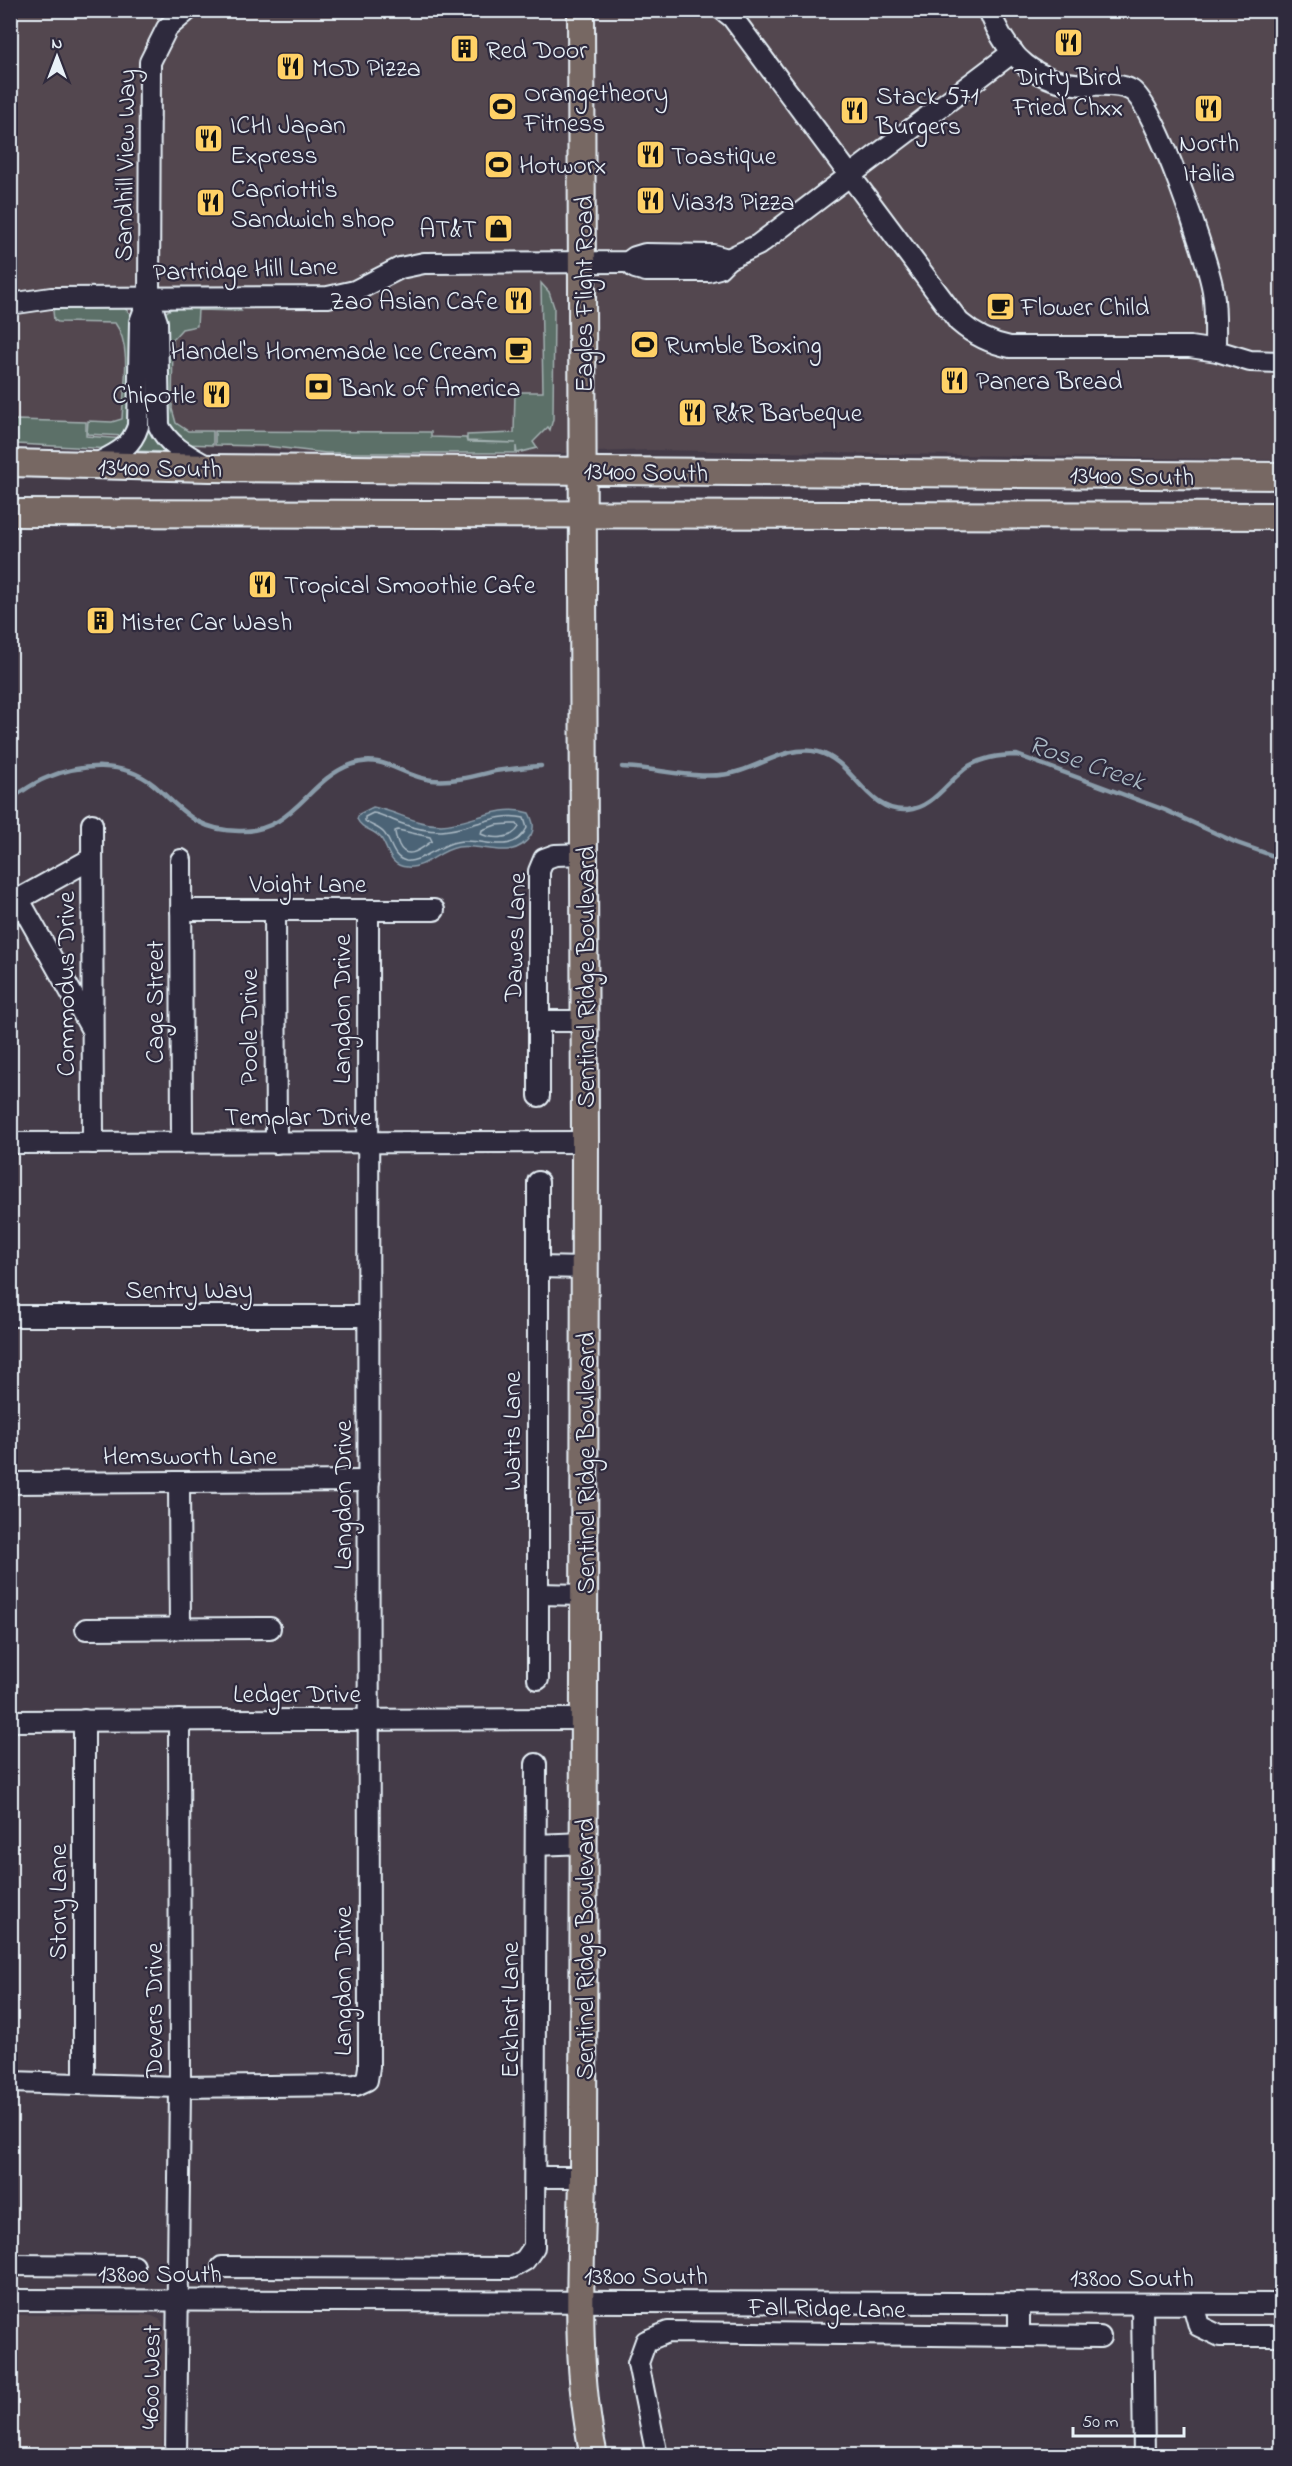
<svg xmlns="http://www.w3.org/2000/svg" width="1292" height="2466" font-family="'Indie Flower',sans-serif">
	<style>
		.built { fill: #534750 }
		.green { fill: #5c6f68; stroke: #a2b0b0; stroke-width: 1.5 }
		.water { fill: #4c6476; stroke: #8a9caa; stroke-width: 1.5 }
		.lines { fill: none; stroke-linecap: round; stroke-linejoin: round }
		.shore { stroke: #aab9c4; stroke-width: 1.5 }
		.stream { stroke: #8a9caa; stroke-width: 4.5 }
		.minor-casing { stroke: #e8f1f8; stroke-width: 24 }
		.major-casing { stroke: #e8f1f8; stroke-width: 30 }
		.minor { stroke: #2f2a3d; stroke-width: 20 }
		.major { stroke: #776864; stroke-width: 26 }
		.labels { text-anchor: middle; stroke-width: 4.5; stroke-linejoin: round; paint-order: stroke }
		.poi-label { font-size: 26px; fill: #e8f1f8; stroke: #2f2a3d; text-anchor: start }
		.street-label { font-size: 26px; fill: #e8f1f8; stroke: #2f2a3d }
		.water-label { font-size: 27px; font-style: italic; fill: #aab9c4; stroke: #2f2a3d }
	</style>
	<rect width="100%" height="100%" fill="#443b48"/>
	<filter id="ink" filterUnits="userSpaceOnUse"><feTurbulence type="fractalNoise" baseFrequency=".0167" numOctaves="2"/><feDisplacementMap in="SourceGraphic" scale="12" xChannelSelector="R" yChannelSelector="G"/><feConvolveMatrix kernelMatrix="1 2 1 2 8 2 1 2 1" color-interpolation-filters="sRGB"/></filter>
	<g filter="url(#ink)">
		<!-- built -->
		<g class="built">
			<polygon points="10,11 1281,11 1281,460 650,450 518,455 324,455 262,448 191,446 166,453 11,445"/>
			<polygon points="11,2315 143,2315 152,2316 161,2320 167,2333 167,2379 162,2455 11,2456"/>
		</g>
		<!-- green -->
		<g class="green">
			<polygon points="541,283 549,292 554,307 553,419 550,430 548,427 533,442 537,448 517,453 516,446 516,453 326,453 266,446 215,445 215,431 431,432 431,437 466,438 467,442 516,443 467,441 467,435 514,433 515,392 543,392"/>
			<path d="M56 306 123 307 133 316 130 429 125 436 87 434 88 421 112 422 122 419C123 390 133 347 115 323L58 322 54 320 53 311Z"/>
			<polygon points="174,307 237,307 241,311 198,310 197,326 182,329 173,339 172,409 176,423 188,431 213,431 213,445 185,444 168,434 163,319 166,312"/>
			<polygon points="144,324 168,450 167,452 133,451"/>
			<polygon points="17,420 86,422 86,436 126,439 112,449 17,444 16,429 16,439 11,439 11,421"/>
		</g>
		<!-- water -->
		<path class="water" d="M373 807C396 811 416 825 441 825 471 824 498 803 529 813 533 821 535 827 531 835 514 863 483 843 458 847 439 850 425 869 407 867 389 866 389 850 381 838 374 829 362 830 357 819L359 814Z"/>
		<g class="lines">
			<!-- shore -->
			<g class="shore">
				<path d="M373 813C382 814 391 820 400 823 413 828 427 831 441 831 470 830 496 811 524 818L527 828C512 858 481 836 456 842 440 845 419 863 406 861 392 858 392 842 384 833 379 827 371 826 365 821V817Z"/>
				<path d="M510 824H517L519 827C512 840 492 839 481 834L482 830 496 825Z"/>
				<path d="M398 830 430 837 432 841C422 848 407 862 399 845 397 840 395 836 395 831Z"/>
			</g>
			<!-- stream -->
			<g class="stream">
				<path d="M622 767C660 768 704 783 740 771 766 763 790 745 818 752 854 761 866 813 907 810 934 808 948 780 969 766 984 757 1000 755 1017 755L1165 810 1237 843 1282 859"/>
				<path d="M10 799C22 792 33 783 46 778 80 764 124 760 154 785 184 811 195 830 239 831 293 833 307 781 350 765 384 752 401 777 432 780 454 782 474 776 495 771 510 769 525 767 541 766"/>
			</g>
			<defs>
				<g id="minor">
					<path d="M188 10 167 28 150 62 149 298 157 322 159 426C169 447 191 457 210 468"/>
					<path d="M723 10 732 17 959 322C974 335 990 343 1010 347H1190L1217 351 1250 361 1282 362"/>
					<path d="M989 10C1007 58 1035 83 1087 85 1101 85 1119 83 1131 90 1155 103 1208 259 1213 291 1216 310 1215 331 1215 350"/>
					<polyline points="628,262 635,268 646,271 708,271 719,268 728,259"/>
					<polyline points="10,304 51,298 328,297 355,291 400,268 424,263 628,262 635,257 645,254 713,255 728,259 758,245 1013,52"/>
					<path d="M96 464C116 454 131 448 138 426L140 322 149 298"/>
					<polyline points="92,824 93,1143"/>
					<polyline points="181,860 182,1143"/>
					<polyline points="19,900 91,1028"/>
					<polyline points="10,904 91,859"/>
					<polyline points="181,910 434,910"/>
					<polyline points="275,910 276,1143"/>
					<polyline points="539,1021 585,1021"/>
					<polyline points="539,1096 539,871 544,859 555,855 585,854"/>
					<polyline points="10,1143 585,1142"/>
					<polyline points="538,1267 585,1268"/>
					<polyline points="10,1316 369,1316"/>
					<polyline points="179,1482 180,1628"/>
					<polyline points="10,1483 369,1481"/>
					<polyline points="538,1594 584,1595"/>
					<polyline points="86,1629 270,1628"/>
					<polyline points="538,1679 538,1182"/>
					<polyline points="84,1720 84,2084"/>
					<polyline points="10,1721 584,1719"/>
					<polyline points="536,1845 584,1843"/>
					<polyline points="10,2082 180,2087 356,2085 367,2080 369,2067 368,910"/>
					<polyline points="535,2177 583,2177"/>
					<polyline points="10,2265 134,2266"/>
					<polyline points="222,2267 511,2268 525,2260 534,2247 536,1764"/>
					<polyline points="10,2300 1282,2304"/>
					<polyline points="1142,2304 1144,2456"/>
					<polyline points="1193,2304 1199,2326 1220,2336 1282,2336"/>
					<polyline points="1019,2336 1100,2337"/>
					<polyline points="176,2456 180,2087 179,1720"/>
					<polyline points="657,2456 638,2363 646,2341 668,2332 1019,2336 1019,2303"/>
				</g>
				<g id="major">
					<path d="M581 10 585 1142 583 2177C581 2270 574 2364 594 2456"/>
					<polyline points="10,463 210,468 1282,476"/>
					<polyline points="10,513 1282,516"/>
				</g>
			</defs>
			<!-- minor casing -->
			<use href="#minor" class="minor-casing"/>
			<!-- major casing -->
			<use href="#major" class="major-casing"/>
			<!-- minor -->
			<use href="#minor" class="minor"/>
			<!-- major -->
			<use href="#major" class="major"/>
		</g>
	</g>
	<!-- icons -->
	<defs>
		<symbol id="restaurant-square" viewBox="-11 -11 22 22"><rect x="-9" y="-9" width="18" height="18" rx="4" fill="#ffd166" stroke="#2f2a3d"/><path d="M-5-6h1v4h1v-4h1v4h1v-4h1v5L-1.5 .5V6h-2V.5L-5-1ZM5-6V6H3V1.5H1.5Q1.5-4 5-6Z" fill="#111"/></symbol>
		<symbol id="building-square" viewBox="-11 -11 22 22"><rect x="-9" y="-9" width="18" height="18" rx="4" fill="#ffd166" stroke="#2f2a3d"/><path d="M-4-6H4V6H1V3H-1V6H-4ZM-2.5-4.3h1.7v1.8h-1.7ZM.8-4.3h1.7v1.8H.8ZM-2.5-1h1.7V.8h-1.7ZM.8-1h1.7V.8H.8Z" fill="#111"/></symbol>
		<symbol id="stadium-square" viewBox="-11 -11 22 22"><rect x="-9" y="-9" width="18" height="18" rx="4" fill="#ffd166" stroke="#2f2a3d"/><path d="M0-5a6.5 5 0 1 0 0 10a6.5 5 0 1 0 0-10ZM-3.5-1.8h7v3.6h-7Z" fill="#111"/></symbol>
		<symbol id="shop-square" viewBox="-11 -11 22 22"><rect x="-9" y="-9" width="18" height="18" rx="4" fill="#ffd166" stroke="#2f2a3d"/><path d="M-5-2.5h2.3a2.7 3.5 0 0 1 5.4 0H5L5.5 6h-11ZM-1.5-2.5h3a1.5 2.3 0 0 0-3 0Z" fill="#111"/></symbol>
		<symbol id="cafe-square" viewBox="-11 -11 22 22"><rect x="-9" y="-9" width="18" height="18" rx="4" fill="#ffd166" stroke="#2f2a3d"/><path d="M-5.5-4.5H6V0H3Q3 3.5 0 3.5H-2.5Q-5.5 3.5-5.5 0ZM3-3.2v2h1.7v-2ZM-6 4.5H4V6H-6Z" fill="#111"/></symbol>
		<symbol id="bank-square" viewBox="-11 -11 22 22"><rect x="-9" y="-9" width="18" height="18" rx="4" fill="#ffd166" stroke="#2f2a3d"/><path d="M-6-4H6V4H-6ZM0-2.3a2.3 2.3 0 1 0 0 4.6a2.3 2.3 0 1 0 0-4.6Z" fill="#111"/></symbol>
	</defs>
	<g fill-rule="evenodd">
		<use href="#restaurant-square" x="1052" y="26" width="33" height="33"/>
		<use href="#building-square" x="448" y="32" width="33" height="33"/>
		<use href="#restaurant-square" x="274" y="50" width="33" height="33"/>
		<use href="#stadium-square" x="486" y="90" width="33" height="33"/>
		<use href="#restaurant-square" x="1192" y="92" width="33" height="33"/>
		<use href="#restaurant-square" x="838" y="94" width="33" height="33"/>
		<use href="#restaurant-square" x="192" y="122" width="33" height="33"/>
		<use href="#restaurant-square" x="634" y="138" width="33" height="33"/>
		<use href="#stadium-square" x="482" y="148" width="33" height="33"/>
		<use href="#restaurant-square" x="634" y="184" width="33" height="33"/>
		<use href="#restaurant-square" x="194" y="186" width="33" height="33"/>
		<use href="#shop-square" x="482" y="212" width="33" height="33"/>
		<use href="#restaurant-square" x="502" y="284" width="33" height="33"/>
		<use href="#cafe-square" x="984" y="290" width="33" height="33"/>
		<use href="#stadium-square" x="628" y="328" width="33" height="33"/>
		<use href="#cafe-square" x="502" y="334" width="33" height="33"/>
		<use href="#restaurant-square" x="938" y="364" width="33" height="33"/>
		<use href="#bank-square" x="302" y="370" width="33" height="33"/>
		<use href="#restaurant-square" x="200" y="378" width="33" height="33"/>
		<use href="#restaurant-square" x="676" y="396" width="33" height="33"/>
		<use href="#restaurant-square" x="246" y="568" width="33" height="33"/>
		<use href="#building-square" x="84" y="604" width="33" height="33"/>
	</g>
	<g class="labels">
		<!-- poi labels -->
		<g class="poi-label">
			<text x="486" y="58">Red Door</text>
			<text x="312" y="76">MOD Pizza</text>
			<text x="1068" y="85" text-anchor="middle">Dirty Bird<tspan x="1068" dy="30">Fried Chxx</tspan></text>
			<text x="524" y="101">Orangetheory<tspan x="524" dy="30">Fitness</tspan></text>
			<text x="876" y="104">Stack 571<tspan x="876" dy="30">Burgers</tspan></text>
			<text x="230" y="133">ICHI Japan<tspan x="230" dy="30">Express</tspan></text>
			<text x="1209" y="151" text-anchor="middle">North<tspan x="1209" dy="30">Italia</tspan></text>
			<text x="671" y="164">Toastique</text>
			<text x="519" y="173">Hotworx</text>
			<text x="231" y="197">Capriotti's<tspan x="231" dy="30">Sandwich shop</tspan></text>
			<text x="672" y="210">Via313 Pizza</text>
			<text x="477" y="237" text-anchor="end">AT&amp;T</text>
			<text x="498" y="309" text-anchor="end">Zao Asian Cafe</text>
			<text x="1021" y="315">Flower Child</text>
			<text x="665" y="353">Rumble Boxing</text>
			<text x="497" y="359" text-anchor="end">Handel's Homemade Ice Cream</text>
			<text x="976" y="389">Panera Bread</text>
			<text x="340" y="396">Bank of America</text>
			<text x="196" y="403" text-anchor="end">Chipotle</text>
			<text x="713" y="421">R&amp;R Barbeque</text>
			<text x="284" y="593">Tropical Smoothie Cafe</text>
			<text x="121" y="630">Mister Car Wash</text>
		</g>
		<!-- street labels -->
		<g class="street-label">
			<text transform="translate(124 165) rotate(-89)" y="9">Sandhill View Way</text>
			<text transform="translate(245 268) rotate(-2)" y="9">Partridge Hill Lane</text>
			<text transform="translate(583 294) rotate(-90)" y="9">Eagles Flight Road</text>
			<text transform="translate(160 467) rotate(1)" y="9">13400 South</text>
			<text transform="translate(646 471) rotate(1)" y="9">13400 South</text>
			<text transform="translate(1132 475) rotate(1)" y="9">13400 South</text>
			<text x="308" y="892">Voight Lane</text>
			<text transform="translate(514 937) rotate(-88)" y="9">Dawes Lane</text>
			<text transform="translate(585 977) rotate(-90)" y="9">Sentinel Ridge Boulevard</text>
			<text transform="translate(65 984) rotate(-90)" y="9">Commodus Drive</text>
			<text transform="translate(154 1002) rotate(-90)" y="9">Cage Street</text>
			<text transform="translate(341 1009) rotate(-90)" y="9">Langdon Drive</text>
			<text transform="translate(248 1027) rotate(-90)" y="9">Poole Drive</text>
			<text x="298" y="1125">Templar Drive</text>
			<text x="189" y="1298">Sentry Way</text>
			<text transform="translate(511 1431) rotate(-90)" y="9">Watts Lane</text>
			<text x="190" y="1464">Hemsworth Lane</text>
			<text transform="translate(585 1463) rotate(-90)" y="9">Sentinel Ridge Boulevard</text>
			<text transform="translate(342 1495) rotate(-90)" y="9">Langdon Drive</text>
			<text x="297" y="1702">Ledger Drive</text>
			<text transform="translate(57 1902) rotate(-90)" y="9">Story Lane</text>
			<text transform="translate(584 1949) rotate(-90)" y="9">Sentinel Ridge Boulevard</text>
			<text transform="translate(342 1981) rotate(-90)" y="9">Langdon Drive</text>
			<text transform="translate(153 2010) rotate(-90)" y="9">Devers Drive</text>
			<text transform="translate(509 2010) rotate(-90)" y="9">Eckhart Lane</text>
			<text x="160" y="2282">13800 South</text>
			<text x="646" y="2284">13800 South</text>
			<text x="1132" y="2286">13800 South</text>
			<text transform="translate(827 2307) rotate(1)" y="9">Fall Ridge Lane</text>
			<text transform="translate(150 2377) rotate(-89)" y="9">4600 West</text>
		</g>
		<!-- water labels -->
		<g class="water-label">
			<text transform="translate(1087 762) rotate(19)" y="9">Rose Creek</text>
		</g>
	</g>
	<!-- margin -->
	<rect width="1292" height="2466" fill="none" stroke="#2f2a3d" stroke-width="36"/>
	<rect x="18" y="18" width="1256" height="2430" fill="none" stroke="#e8f1f8" stroke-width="2" filter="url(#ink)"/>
	<!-- north arrow -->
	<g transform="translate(57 57)" stroke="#2f2a3d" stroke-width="4.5" paint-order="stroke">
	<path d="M0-4.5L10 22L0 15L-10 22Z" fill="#e8f1f8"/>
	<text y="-9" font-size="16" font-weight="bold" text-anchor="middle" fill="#e8f1f8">N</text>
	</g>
	<!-- scale -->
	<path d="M1073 2427v9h111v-9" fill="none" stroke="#e8f1f8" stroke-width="3"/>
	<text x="1082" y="2427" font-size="18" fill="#e8f1f8" stroke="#2f2a3d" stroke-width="4.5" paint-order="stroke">50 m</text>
</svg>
